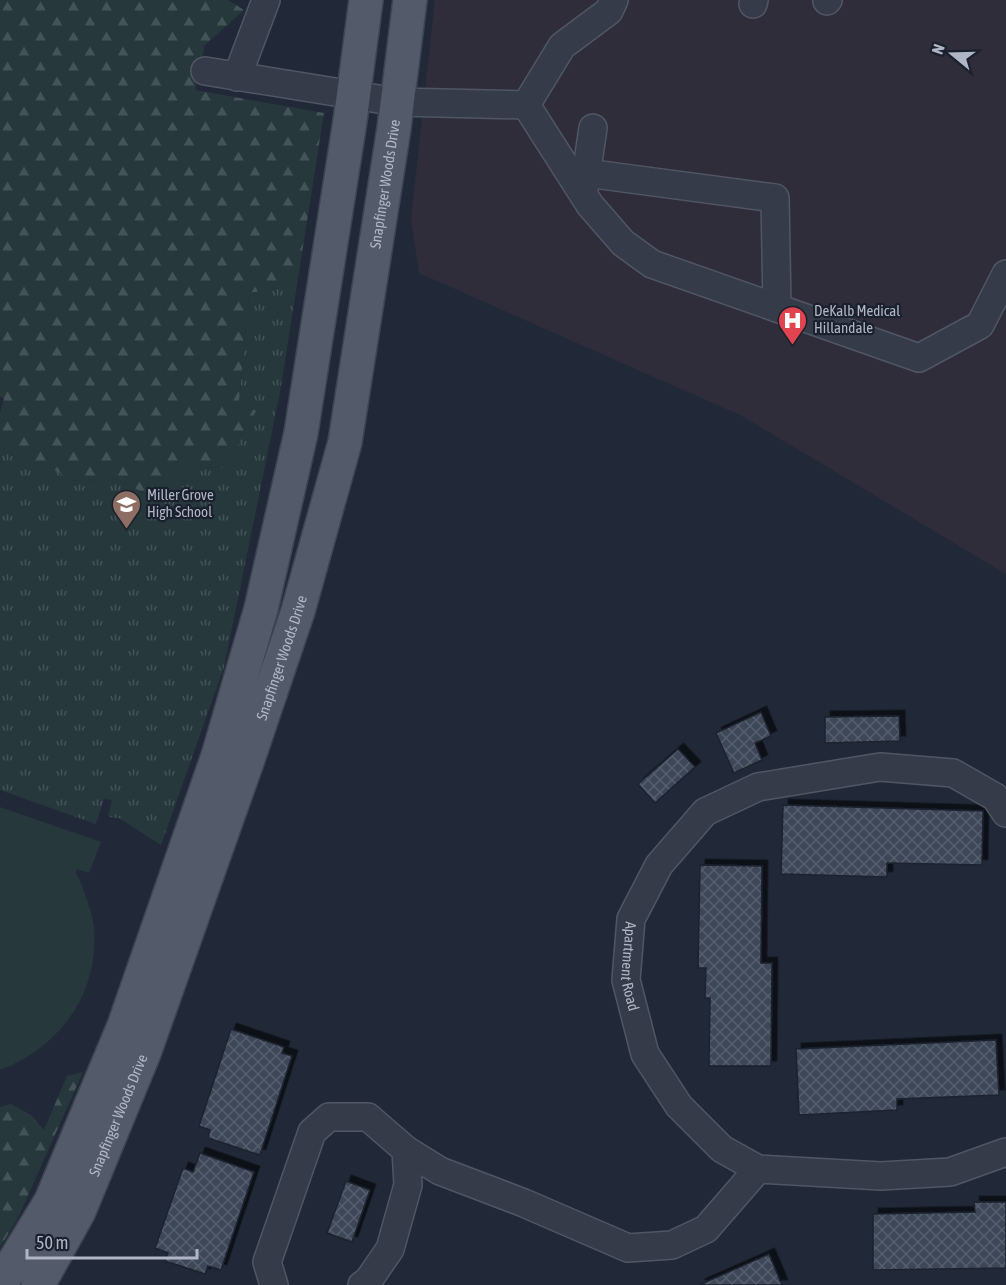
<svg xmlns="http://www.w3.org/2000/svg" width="1006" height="1285" font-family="'Asap Condensed',sans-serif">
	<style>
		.medical { fill: #302d3a }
		.grass { fill: url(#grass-tufts) }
		.forest { fill: url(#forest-firs) }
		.pitch { fill: #26383c }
		.building { fill: url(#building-cross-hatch); stroke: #1c222f; stroke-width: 1.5; filter: url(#shadow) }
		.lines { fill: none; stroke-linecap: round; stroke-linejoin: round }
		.minor-casing { stroke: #505664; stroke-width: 30 }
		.major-casing { stroke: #3e4452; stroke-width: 36 }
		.minor { stroke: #353b49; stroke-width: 27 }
		.major { stroke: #535a69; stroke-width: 33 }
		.labels { text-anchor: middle; stroke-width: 4.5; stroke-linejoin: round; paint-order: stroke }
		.street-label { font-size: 15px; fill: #b0b6c5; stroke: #1a202d }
		.poi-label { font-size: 15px; fill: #b0b6c5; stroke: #1a202d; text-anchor: start }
	</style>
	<defs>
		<pattern id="grass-tufts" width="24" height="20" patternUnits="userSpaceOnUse" patternTransform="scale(1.5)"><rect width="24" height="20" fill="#26383c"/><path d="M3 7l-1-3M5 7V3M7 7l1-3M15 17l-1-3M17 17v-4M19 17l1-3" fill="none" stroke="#435357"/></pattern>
		<pattern id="forest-firs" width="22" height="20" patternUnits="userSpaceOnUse" patternTransform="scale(1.5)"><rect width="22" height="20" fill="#26383c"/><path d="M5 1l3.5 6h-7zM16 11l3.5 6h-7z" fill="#435357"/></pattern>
		<pattern id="building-cross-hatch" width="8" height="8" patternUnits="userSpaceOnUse" patternTransform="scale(1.5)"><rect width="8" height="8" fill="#3d4658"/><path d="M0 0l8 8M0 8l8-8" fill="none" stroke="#565e6e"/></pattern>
		<filter id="shadow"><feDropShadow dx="5.5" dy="-5.5" stdDeviation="0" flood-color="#0009"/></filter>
	</defs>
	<rect width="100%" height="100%" fill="#212938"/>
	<!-- medical -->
	<polygon class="medical" points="435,0 1006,0 1006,574 742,416 419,273 411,219"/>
	<!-- grass -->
	<polygon class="grass" points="297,285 280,392 224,667 161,845 119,818 108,817 112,800 104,799 96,824 0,790 0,446 16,458 51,468 71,480 96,482 123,482 151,497 185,467 226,468 239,403 249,293"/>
	<!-- forest -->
	<g class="forest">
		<polygon points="0,0 228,0 244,10 205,45 195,90 324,113 297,285 249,293 239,402 256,411 226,468 185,467 151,497 123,482 96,482 71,480 51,468 16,458 0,446 0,413 4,398 0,397"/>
		<polygon points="83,1072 17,1220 0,1247 0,1107 11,1104 31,1115 44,1130 67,1076"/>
	</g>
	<!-- pitch -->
	<path class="pitch" d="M0 807 101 842 89 873 77 869 76 874 80 880C85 896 93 913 94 929 99 994 59 1048 0 1070Z"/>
	<!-- building -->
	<g class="building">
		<polygon points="761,712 771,736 755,743 762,760 734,773 716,733"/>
		<polygon points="899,716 900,741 825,743 825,717"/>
		<polygon points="678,749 695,767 655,803 638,784"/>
		<polygon points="783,805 983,811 982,865 887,863 887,877 781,874"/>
		<polygon points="700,865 762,866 761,963 772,963 771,1066 709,1066 710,998 705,998 706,968 698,968"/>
		<polygon points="231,1029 284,1047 282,1053 292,1056 260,1155 208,1138 210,1130 199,1126"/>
		<polygon points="996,1040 999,1095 897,1099 897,1110 799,1115 796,1049"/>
		<polygon points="200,1153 254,1172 221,1270 208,1266 205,1274 165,1261 168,1253 155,1248 183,1168 193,1172"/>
		<polygon points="346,1181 370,1190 352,1242 327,1233"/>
		<polygon points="974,1202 1006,1202 1006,1268 873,1270 873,1214 975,1212"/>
		<polygon points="769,1254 782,1285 699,1285"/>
	</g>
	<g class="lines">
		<defs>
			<g id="minor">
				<polyline points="827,1 828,0"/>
				<polyline points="753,4 754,0"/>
				<polyline points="205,71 397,102 526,105 562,46 609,11 614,0"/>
				<polyline points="237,77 266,0"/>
				<polyline points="526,105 590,205 623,243 652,264 919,358 980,325 1006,274"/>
				<polyline points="586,173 775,198 777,308"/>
				<polyline points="584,189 593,128"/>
				<path id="s1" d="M1006 813 995 797 953 773 880 767 758 787 705 812 659 865 631 919 626 980 645 1054 679 1106 722 1149 758 1169 881 1176 950 1172 1006 1152"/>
				<polyline points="274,1285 267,1262 312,1132 329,1117 368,1117 406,1150 440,1171 524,1203 628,1248 672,1245 706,1229 758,1169"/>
				<polyline points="362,1285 368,1281 390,1249 408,1185 406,1150"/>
			</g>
			<g id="major">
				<polyline points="0,1285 51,1201 124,1026 218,756 261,609 301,433 350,121 366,0"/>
				<path id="s2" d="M38 1285 79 1211 144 1053 248 759 298 611 345 442 394 128 410 0"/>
			</g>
		</defs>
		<!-- minor casing -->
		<use href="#minor" class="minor-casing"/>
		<!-- major casing -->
		<use href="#major" class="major-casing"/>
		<!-- minor -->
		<use href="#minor" class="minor"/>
		<!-- major -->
		<use href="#major" class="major"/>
	</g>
	<!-- icons -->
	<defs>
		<symbol id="hospital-pin" viewBox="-11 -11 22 30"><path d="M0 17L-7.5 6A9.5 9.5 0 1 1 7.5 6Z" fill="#e0444e" stroke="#1a202d"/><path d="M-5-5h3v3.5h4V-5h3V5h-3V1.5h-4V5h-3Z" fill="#fff"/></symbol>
		<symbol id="school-pin" viewBox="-11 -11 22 30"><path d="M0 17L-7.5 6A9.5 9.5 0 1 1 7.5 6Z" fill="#8d6e63" stroke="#1a202d"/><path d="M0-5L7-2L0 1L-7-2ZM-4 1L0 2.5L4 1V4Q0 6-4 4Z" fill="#fff"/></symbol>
	</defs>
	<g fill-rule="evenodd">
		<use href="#hospital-pin" x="776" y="304" width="33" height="45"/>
		<use href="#school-pin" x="110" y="488" width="33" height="45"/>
	</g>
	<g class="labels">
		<!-- street labels -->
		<g class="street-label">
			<text dy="5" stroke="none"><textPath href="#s2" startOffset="1160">Snapfinger Woods Drive</textPath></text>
			<text dy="5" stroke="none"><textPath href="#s2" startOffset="674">Snapfinger Woods Drive</textPath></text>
			<text dy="5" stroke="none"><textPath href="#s1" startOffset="502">Apartment Road</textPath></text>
			<text dy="5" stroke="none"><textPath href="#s2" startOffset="188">Snapfinger Woods Drive</textPath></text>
		</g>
		<!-- poi labels -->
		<g class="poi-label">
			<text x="814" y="316">DeKalb Medical<tspan x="814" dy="17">Hillandale</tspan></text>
			<text x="147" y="500">Miller Grove<tspan x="147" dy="17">High School</tspan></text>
		</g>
	</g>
	<!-- north arrow -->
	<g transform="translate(952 54) rotate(289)" stroke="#1a202d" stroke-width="4.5" paint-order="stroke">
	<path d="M0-4.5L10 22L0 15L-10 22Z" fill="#b0b6c5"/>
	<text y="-9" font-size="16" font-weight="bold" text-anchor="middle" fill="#b0b6c5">N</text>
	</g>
	<!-- scale -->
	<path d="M27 1249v9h170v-9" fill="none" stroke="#b0b6c5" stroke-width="3"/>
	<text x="36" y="1249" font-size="18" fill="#b0b6c5" stroke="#1a202d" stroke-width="4.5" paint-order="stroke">50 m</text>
</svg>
